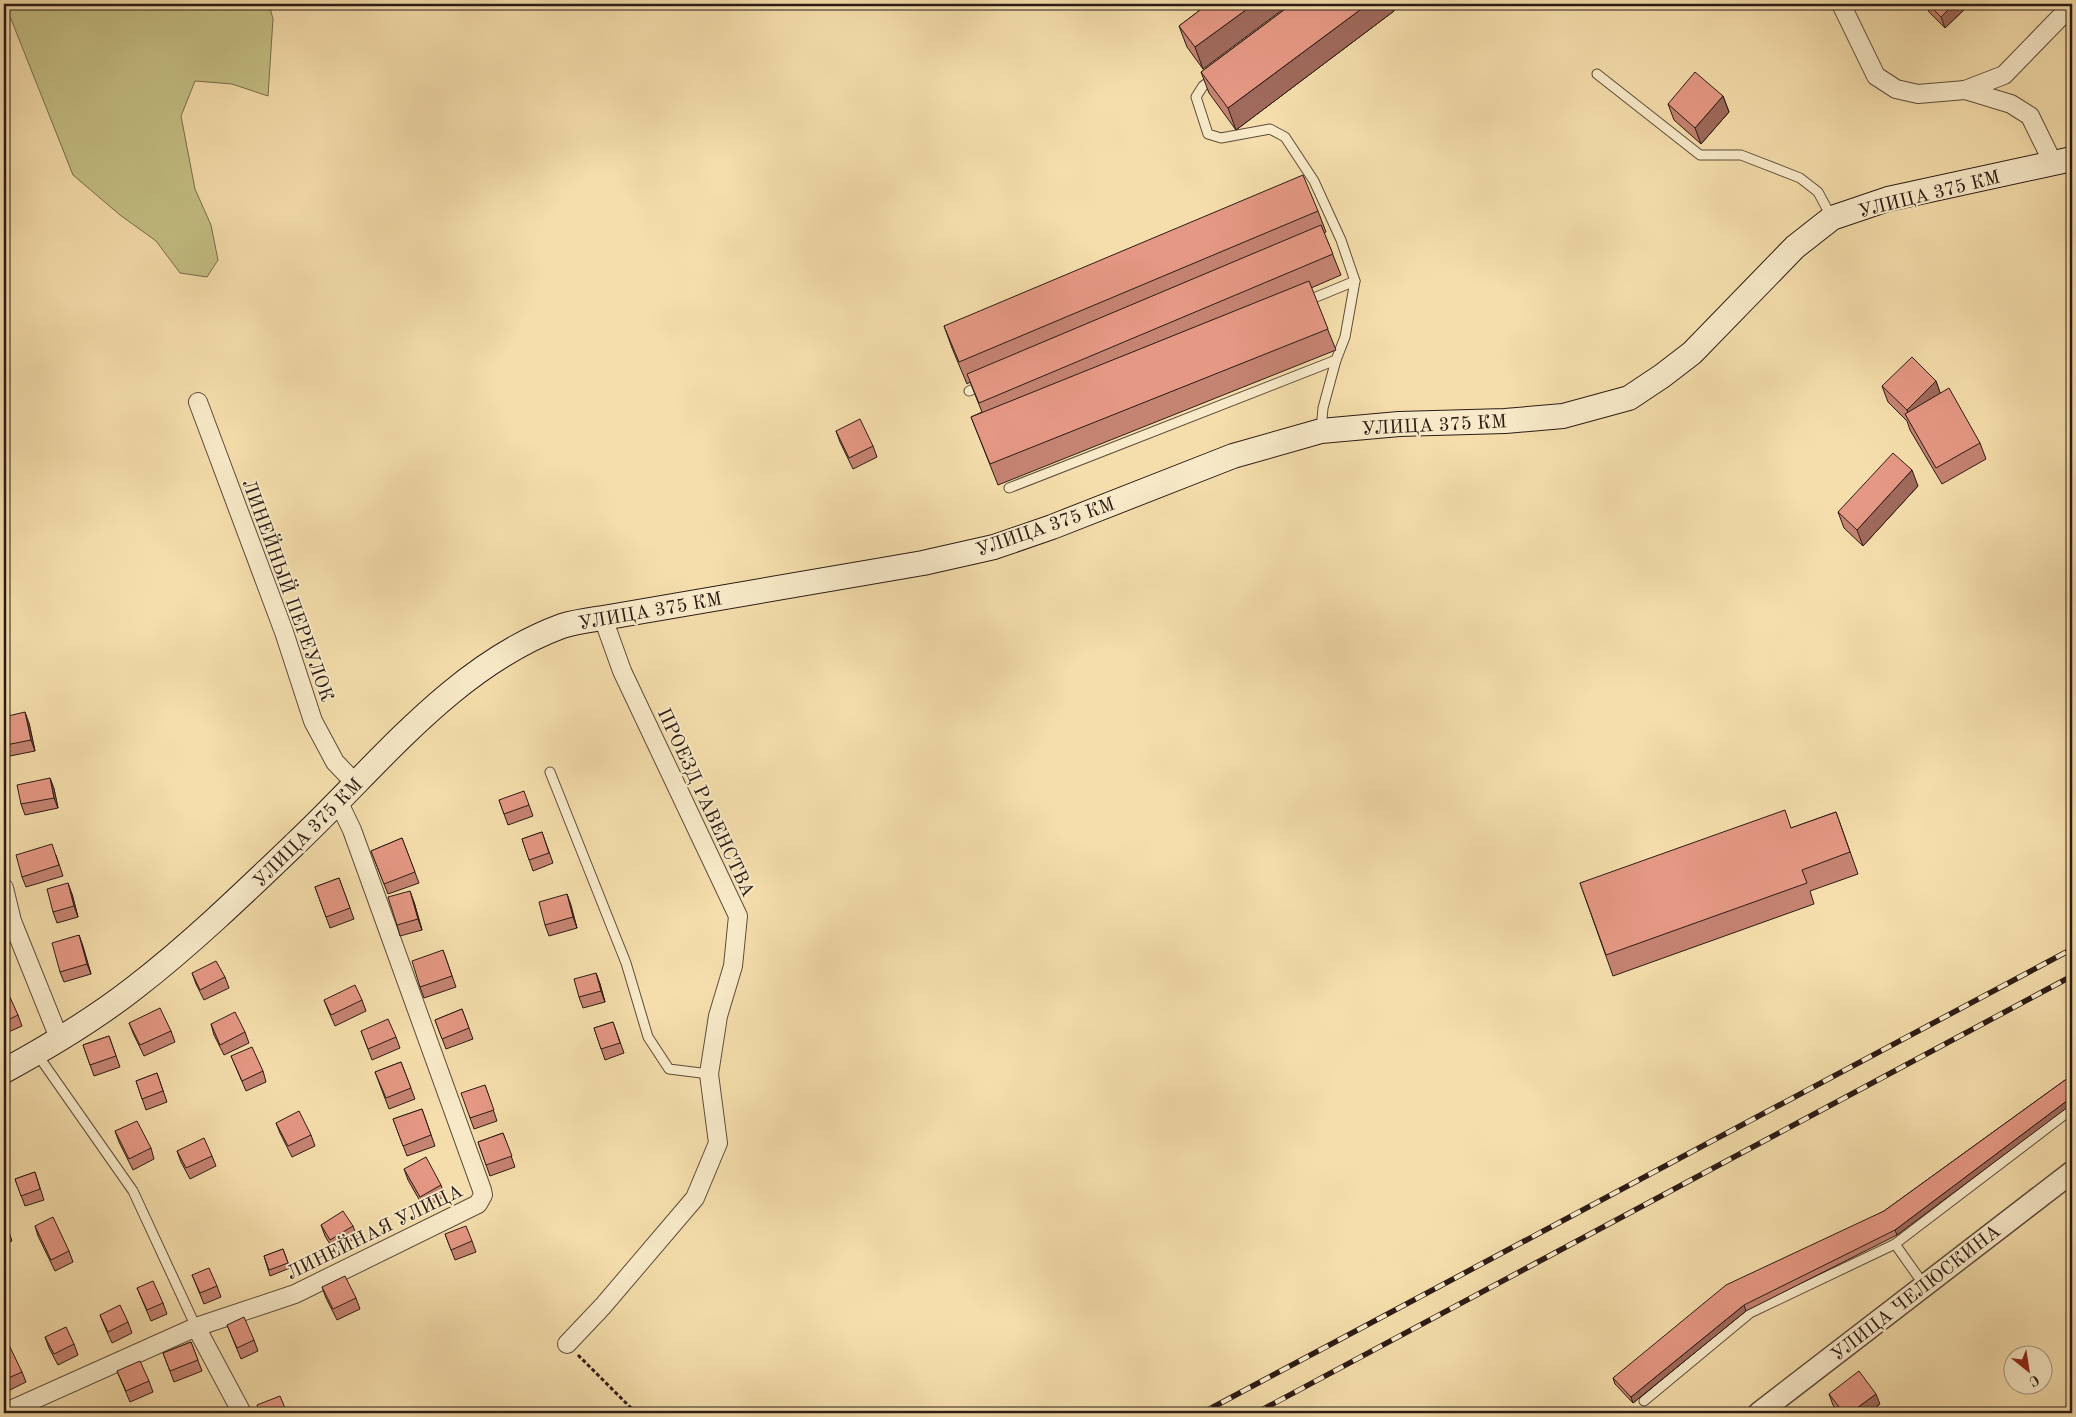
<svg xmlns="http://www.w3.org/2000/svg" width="2076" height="1417" font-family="'Old Standard TT',serif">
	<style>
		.green { fill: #c4bf84; stroke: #786d4c }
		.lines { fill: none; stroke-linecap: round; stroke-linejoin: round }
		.service-casing { stroke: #5e4c3b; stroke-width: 11 }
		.minor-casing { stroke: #5e4c3b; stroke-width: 20 }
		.tertiary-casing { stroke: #5e4c3b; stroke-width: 24 }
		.secondary-casing { stroke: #2c1b15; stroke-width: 26 }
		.path { stroke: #2c1b15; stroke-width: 3; stroke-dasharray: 4 2.5; stroke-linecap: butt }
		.service { stroke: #f8eac9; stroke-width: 9 }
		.minor { stroke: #f8eac9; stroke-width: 18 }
		.tertiary { stroke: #f8eac9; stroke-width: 21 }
		.secondary { stroke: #f8eac9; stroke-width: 24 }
		.rail-casing { stroke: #2c1b15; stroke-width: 5.5 }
		.rail { stroke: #f8eac9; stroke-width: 4; stroke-dasharray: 11; stroke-linecap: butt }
		.wall { fill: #c58372; stroke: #2c1b15 }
		.shaded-wall { fill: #a06a5c; stroke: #2c1b15 }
		.building { fill: #e59884; stroke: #2c1b15 }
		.labels { text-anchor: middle; stroke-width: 4; stroke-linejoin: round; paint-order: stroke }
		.street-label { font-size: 19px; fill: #2c1b15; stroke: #f8eac9 }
	</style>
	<rect width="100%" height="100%" fill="#f5deac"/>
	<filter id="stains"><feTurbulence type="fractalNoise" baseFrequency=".004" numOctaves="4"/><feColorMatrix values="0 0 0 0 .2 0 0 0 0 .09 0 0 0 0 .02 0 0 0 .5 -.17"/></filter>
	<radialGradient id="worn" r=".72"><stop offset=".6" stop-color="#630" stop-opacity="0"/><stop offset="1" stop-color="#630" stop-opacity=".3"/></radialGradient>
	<!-- green -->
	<polygon class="green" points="5,4 269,4 273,19 268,96 232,84 195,81 181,116 195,189 211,225 218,260 207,277 180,273 156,241 120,215 73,175"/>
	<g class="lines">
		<defs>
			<g id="service">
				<polyline points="1597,74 1700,155 1741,155 1800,178 1818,192 1832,218"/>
				<polyline points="1304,302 1355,281"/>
				<polyline points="969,391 984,385"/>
				<polyline points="1321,430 1323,408 1336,360"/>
				<polyline points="1009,488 1336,360 1345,337 1355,281 1341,240 1314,181 1285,137 1270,129 1221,138 1208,134 1196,97 1203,86 1215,77"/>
				<polyline points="550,772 626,963 648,1037 669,1069 709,1074"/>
				<polyline points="37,1054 133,1191 196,1327"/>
				<polyline points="1924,1285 1895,1244 2072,1109"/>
				<polyline points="1644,1401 1750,1313 1895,1244"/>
			</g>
			<g id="minor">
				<polyline points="1841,4 1876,76 1896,89 1918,94 1965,90 2011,104 2030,116 2053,163"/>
				<polyline points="1965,90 2004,75 2072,5"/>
				<polyline points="198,402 284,632 313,721 335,762 356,784"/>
				<polyline points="4,888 12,921 59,1038"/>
				<polyline points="196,1327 242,1413"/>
				<polyline points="567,1344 603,1306 695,1198 718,1143 709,1074 718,1016 733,966 738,916 622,671 603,618"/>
				<polyline points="4,1413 196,1327 295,1294 478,1204 483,1195 482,1190 352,830 339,803"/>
			</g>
			<polyline id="tertiary" points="1759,1413 2072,1172"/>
			<path id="secondary" d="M4 1071C48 1047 93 1020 133 989 190 945 243 894 295 844 377 767 453 666 562 626 575 622 590 620 603 618L923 563 994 547 1052 527 1233 456 1321 431 1399 424 1505 421 1563 416 1629 398 1662 376 1692 353 1795 247 1832 218 1888 199 2072 159"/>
		</defs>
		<!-- service casing -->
		<use href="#service" class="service-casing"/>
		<!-- minor casing -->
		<use href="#minor" class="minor-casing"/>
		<!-- tertiary casing -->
		<use href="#tertiary" class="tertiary-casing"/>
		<!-- secondary casing -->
		<use href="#secondary" class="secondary-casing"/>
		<!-- path -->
		<polyline class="path" points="578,1355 636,1413"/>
		<!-- service -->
		<use href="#service" class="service"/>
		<!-- minor -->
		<use href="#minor" class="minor"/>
		<!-- tertiary -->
		<use href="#tertiary" class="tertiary"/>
		<!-- secondary -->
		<use href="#secondary" class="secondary"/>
		<defs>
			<g id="rail">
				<polyline points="1202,1413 2072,949"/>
				<polyline points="1256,1413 2072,976"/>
			</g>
		</defs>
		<!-- rail casing -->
		<use href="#rail" class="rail-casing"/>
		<!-- rail -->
		<use href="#rail" class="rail"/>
	</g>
	<!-- wall -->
	<g class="wall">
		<polygon points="1208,4 1203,69 1187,47 1179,26"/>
		<polygon points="1292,4 1392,4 1394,11 1236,130 1209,93 1201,72"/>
		<polygon points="1926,4 1970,4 1945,28 1929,12"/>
		<polygon points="1723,96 1729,112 1701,144 1674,120 1668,104"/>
		<polygon points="1318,211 1326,232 1324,233 1341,275 1311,288 1336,350 998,485 971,417 982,412 970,382 967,384 952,348 944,326"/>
		<polygon points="1936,381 1940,393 1980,443 1986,459 1942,484 1910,430 1907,421 1888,402 1882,386"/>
		<polygon points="836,431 873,446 877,457 853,469 840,442"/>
		<polygon points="1918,486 1863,546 1844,528 1838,512"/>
		<polygon points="29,723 35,751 10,756 6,745"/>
		<polygon points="50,778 54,789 58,808 25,815 21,804"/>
		<polygon points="499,800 529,805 533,816 508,825"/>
		<polygon points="1836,812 1858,874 1810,891 1814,904 1613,976 1580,883 1791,828"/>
		<polygon points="542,832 553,863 533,871 522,839"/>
		<polygon points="402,838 419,883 388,894 371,851"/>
		<polygon points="56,855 63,876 26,887 22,877"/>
		<polygon points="339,878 354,919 330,928 315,887"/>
		<polygon points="72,894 78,917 57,923 53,912"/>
		<polygon points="567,894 577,928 549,936 545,925"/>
		<polygon points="414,902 422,930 400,936 397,925"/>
		<polygon points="79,935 91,974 64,982 60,972"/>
		<polygon points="443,950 456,987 424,998 420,987"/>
		<polygon points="192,973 225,977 229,988 204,1000 196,984"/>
		<polygon points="596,973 600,984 605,1002 583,1008 579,997"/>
		<polygon points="4,998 18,1015 22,1026 4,1034"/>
		<polygon points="324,1000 362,1000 366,1011 335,1026 328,1010"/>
		<polygon points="462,1009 473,1039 446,1049 435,1020"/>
		<polygon points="613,1022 624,1053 605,1060 594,1028"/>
		<polygon points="129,1023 171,1031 175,1042 144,1056 133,1033"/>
		<polygon points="211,1024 245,1032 249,1043 224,1055 214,1035"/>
		<polygon points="361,1031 396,1037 400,1048 372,1060"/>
		<polygon points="109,1036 120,1067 94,1076 83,1045"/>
		<polygon points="231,1056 263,1071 266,1082 246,1091"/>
		<polygon points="401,1062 415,1099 389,1109 375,1072"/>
		<polygon points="157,1073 167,1102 146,1110 136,1081"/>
		<polygon points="2072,1075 1897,1235 1746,1311 1633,1403 1615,1384 1613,1378 1884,1211"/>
		<polygon points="485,1085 497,1121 474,1129 470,1118"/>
		<polygon points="422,1109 435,1146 407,1156 393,1119"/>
		<polygon points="276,1123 311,1135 315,1146 292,1157 280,1133"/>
		<polygon points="115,1131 151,1148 154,1159 133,1170 119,1142"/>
		<polygon points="503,1133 515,1167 490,1176 478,1142"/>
		<polygon points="177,1151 212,1156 216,1166 190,1179 181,1162"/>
		<polygon points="404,1169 441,1185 445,1196 424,1208 408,1180"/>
		<polygon points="35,1172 44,1200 25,1206 15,1179"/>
		<polygon points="4,1217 12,1241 4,1244"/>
		<polygon points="321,1225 353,1226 357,1237 334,1251 325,1236"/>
		<polygon points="35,1226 69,1251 73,1262 55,1271 38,1236"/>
		<polygon points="445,1234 472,1241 476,1252 455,1260"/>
		<polygon points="283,1249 290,1268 270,1276 264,1256"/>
		<polygon points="192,1275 217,1286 221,1297 204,1304"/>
		<polygon points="322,1287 356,1298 360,1309 337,1320 326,1298"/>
		<polygon points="137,1288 163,1303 167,1314 151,1321"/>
		<polygon points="100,1315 128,1322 132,1333 112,1343 104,1325"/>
		<polygon points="227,1325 254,1340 258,1351 241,1359"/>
		<polygon points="45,1337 74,1344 78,1355 58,1365 49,1348"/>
		<polygon points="191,1342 202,1371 174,1382 163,1353"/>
		<polygon points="4,1348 22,1372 26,1382 8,1391 4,1383"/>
		<polygon points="117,1371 149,1381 153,1392 130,1402"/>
		<polygon points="1829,1394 1880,1404 1868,1413 1839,1413 1833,1405"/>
	</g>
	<!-- shaded-wall -->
	<g class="shaded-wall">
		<polygon points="1254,4 1290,4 1203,69 1195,47"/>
		<polygon points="1368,4 1392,4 1394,11 1236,130 1228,108"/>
		<polygon points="1954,4 1970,4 1945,28 1941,17"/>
		<polygon points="1723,96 1729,112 1701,144 1695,128"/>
		<polygon points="1936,381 1942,398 1912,426 1907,410"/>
		<polygon points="1912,470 1918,486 1863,546 1857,530"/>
		<polygon points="25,712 29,723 35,751 31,740"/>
		<polygon points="50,778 54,789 58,808 54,798"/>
		<polygon points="68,883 72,894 78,917 74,906"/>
		<polygon points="410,891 414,902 422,930 418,919"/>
		<polygon points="567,894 571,905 577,928 573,917"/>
		<polygon points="79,935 83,946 91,974 87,964"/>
		<polygon points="596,973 600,984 605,1002 601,991"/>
		<polygon points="2072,1097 2072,1104 1897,1235 1895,1230"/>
		<polygon points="1744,1305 1746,1311 1633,1403 1631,1397"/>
		<polygon points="1876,1394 1880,1404 1868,1413 1850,1413"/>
	</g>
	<!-- building -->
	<g class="building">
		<polygon points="1208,4 1254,4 1195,47 1179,26"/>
		<polygon points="1292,4 1368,4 1228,108 1201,72"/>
		<polygon points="1928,4 1954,4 1941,17"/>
		<polygon points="1695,72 1723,96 1695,128 1668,104"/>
		<polygon points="1303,175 1318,211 959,362 944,326"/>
		<polygon points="1321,225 1333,254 979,403 967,374"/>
		<polygon points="1309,281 1328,329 990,464 971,417"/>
		<polygon points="1912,357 1936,381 1907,410 1882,386"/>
		<polygon points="1949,388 1980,443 1936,468 1905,414"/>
		<polygon points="860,419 873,446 849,458 836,431"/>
		<polygon points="1893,453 1912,470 1857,530 1838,512"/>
		<polygon points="25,712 31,740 6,745 4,736 4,717"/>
		<polygon points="50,778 54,798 21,804 17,785"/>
		<polygon points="524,791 529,805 504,814 499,800"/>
		<polygon points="1785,810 1791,828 1836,812 1850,852 1802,870 1807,883 1606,955 1580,883"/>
		<polygon points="542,832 549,853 529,860 522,839"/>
		<polygon points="402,838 415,872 384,884 371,851"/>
		<polygon points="52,844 59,865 22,877 16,855"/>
		<polygon points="339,878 350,908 326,917 315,887"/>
		<polygon points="68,883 74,906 53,912 47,889"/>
		<polygon points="410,891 418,919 397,925 388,897"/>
		<polygon points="567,894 573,917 545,925 539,902"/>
		<polygon points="79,935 87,964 60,972 52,943"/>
		<polygon points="443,950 452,976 420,987 412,961"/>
		<polygon points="216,961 225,977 200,990 192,973"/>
		<polygon points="596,973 601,991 579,997 574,979"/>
		<polygon points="355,985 362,1000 331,1015 324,1000"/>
		<polygon points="9,995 18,1015 4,1022 4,998"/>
		<polygon points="160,1008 171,1031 140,1045 129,1023"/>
		<polygon points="462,1009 469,1028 442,1039 435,1020"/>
		<polygon points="235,1012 245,1032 220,1045 211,1024"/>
		<polygon points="388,1019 396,1037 368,1049 361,1031"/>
		<polygon points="613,1022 620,1043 601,1049 594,1028"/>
		<polygon points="109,1036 116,1056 90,1065 83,1045"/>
		<polygon points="252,1047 263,1071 242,1081 231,1056"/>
		<polygon points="401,1062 411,1088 386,1098 375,1072"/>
		<polygon points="157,1073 163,1091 142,1099 136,1081"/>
		<polygon points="2072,1075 2072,1097 1895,1230 1744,1305 1631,1397 1613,1378 1726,1285 1884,1211"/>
		<polygon points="485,1085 494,1110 470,1118 461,1093"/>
		<polygon points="422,1109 431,1135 403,1146 393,1119"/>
		<polygon points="299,1111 311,1135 288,1146 276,1123"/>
		<polygon points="137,1121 151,1148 129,1159 115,1131"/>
		<polygon points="503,1133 512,1156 486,1165 478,1142"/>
		<polygon points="204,1138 212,1156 186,1168 177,1151"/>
		<polygon points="426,1157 441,1185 420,1197 404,1169"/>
		<polygon points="35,1172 40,1189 21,1196 15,1179"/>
		<polygon points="343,1211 353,1226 330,1240 321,1225"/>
		<polygon points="4,1217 9,1230 4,1232"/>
		<polygon points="53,1217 69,1251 51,1260 35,1226"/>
		<polygon points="466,1226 472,1241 451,1250 445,1234"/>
		<polygon points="283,1249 288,1263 269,1270 264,1256"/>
		<polygon points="209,1268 217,1286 200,1293 192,1275"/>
		<polygon points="345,1276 356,1298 333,1309 322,1287"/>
		<polygon points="153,1281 163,1303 147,1310 137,1288"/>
		<polygon points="120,1305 128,1322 108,1332 100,1315"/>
		<polygon points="244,1317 254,1340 237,1348 227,1325"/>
		<polygon points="66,1327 74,1344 54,1354 45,1337"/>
		<polygon points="191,1342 198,1360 170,1371 163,1353"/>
		<polygon points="9,1345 22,1372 4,1380 4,1348"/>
		<polygon points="140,1361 149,1381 126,1391 117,1371"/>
		<polygon points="1859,1371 1876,1394 1850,1413 1844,1413 1829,1394"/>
		<polygon points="280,1396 287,1413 260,1413 257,1405"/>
		<polygon points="21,1410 23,1413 13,1413"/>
	</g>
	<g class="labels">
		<!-- street labels -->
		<g class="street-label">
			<text transform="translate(1929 193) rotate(-14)" y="7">УЛИЦА 375 КМ</text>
			<text transform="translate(1434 424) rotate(-3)" y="7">УЛИЦА 375 КМ</text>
			<text transform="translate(1045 526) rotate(-19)" y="7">УЛИЦА 375 КМ</text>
			<text transform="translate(289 590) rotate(70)" y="7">ЛИНЕЙНЫЙ ПЕРЕУЛОК</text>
			<text transform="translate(650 610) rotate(-10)" y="7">УЛИЦА 375 КМ</text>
			<text transform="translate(707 802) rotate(65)" y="7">ПРОЕЗД РАВЕНСТВА</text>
			<text transform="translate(307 832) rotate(-45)" y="7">УЛИЦА 375 КМ</text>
			<text transform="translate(374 1231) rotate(-26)" y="7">ЛИНЕЙНАЯ УЛИЦА</text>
			<text transform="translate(1915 1292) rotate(-38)" y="7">УЛИЦА ЧЕЛЮСКИНА</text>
		</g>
	</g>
	<!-- margin -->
	<rect width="2076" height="1417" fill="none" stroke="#f5deac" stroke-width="20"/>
	<rect x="5" y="5" width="2066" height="1407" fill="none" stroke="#2c1b15" stroke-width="2.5"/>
	<rect x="10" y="10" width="2056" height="1397" fill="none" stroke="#2c1b15"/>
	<!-- north arrow -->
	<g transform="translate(2028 1370) rotate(150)"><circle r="24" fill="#f8eac9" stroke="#a69781"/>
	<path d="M0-4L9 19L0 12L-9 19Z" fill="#8f2418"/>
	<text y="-8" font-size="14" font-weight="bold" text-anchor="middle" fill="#2c1b15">С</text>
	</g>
	<rect width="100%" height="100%" filter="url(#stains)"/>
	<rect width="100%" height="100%" fill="url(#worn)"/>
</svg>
